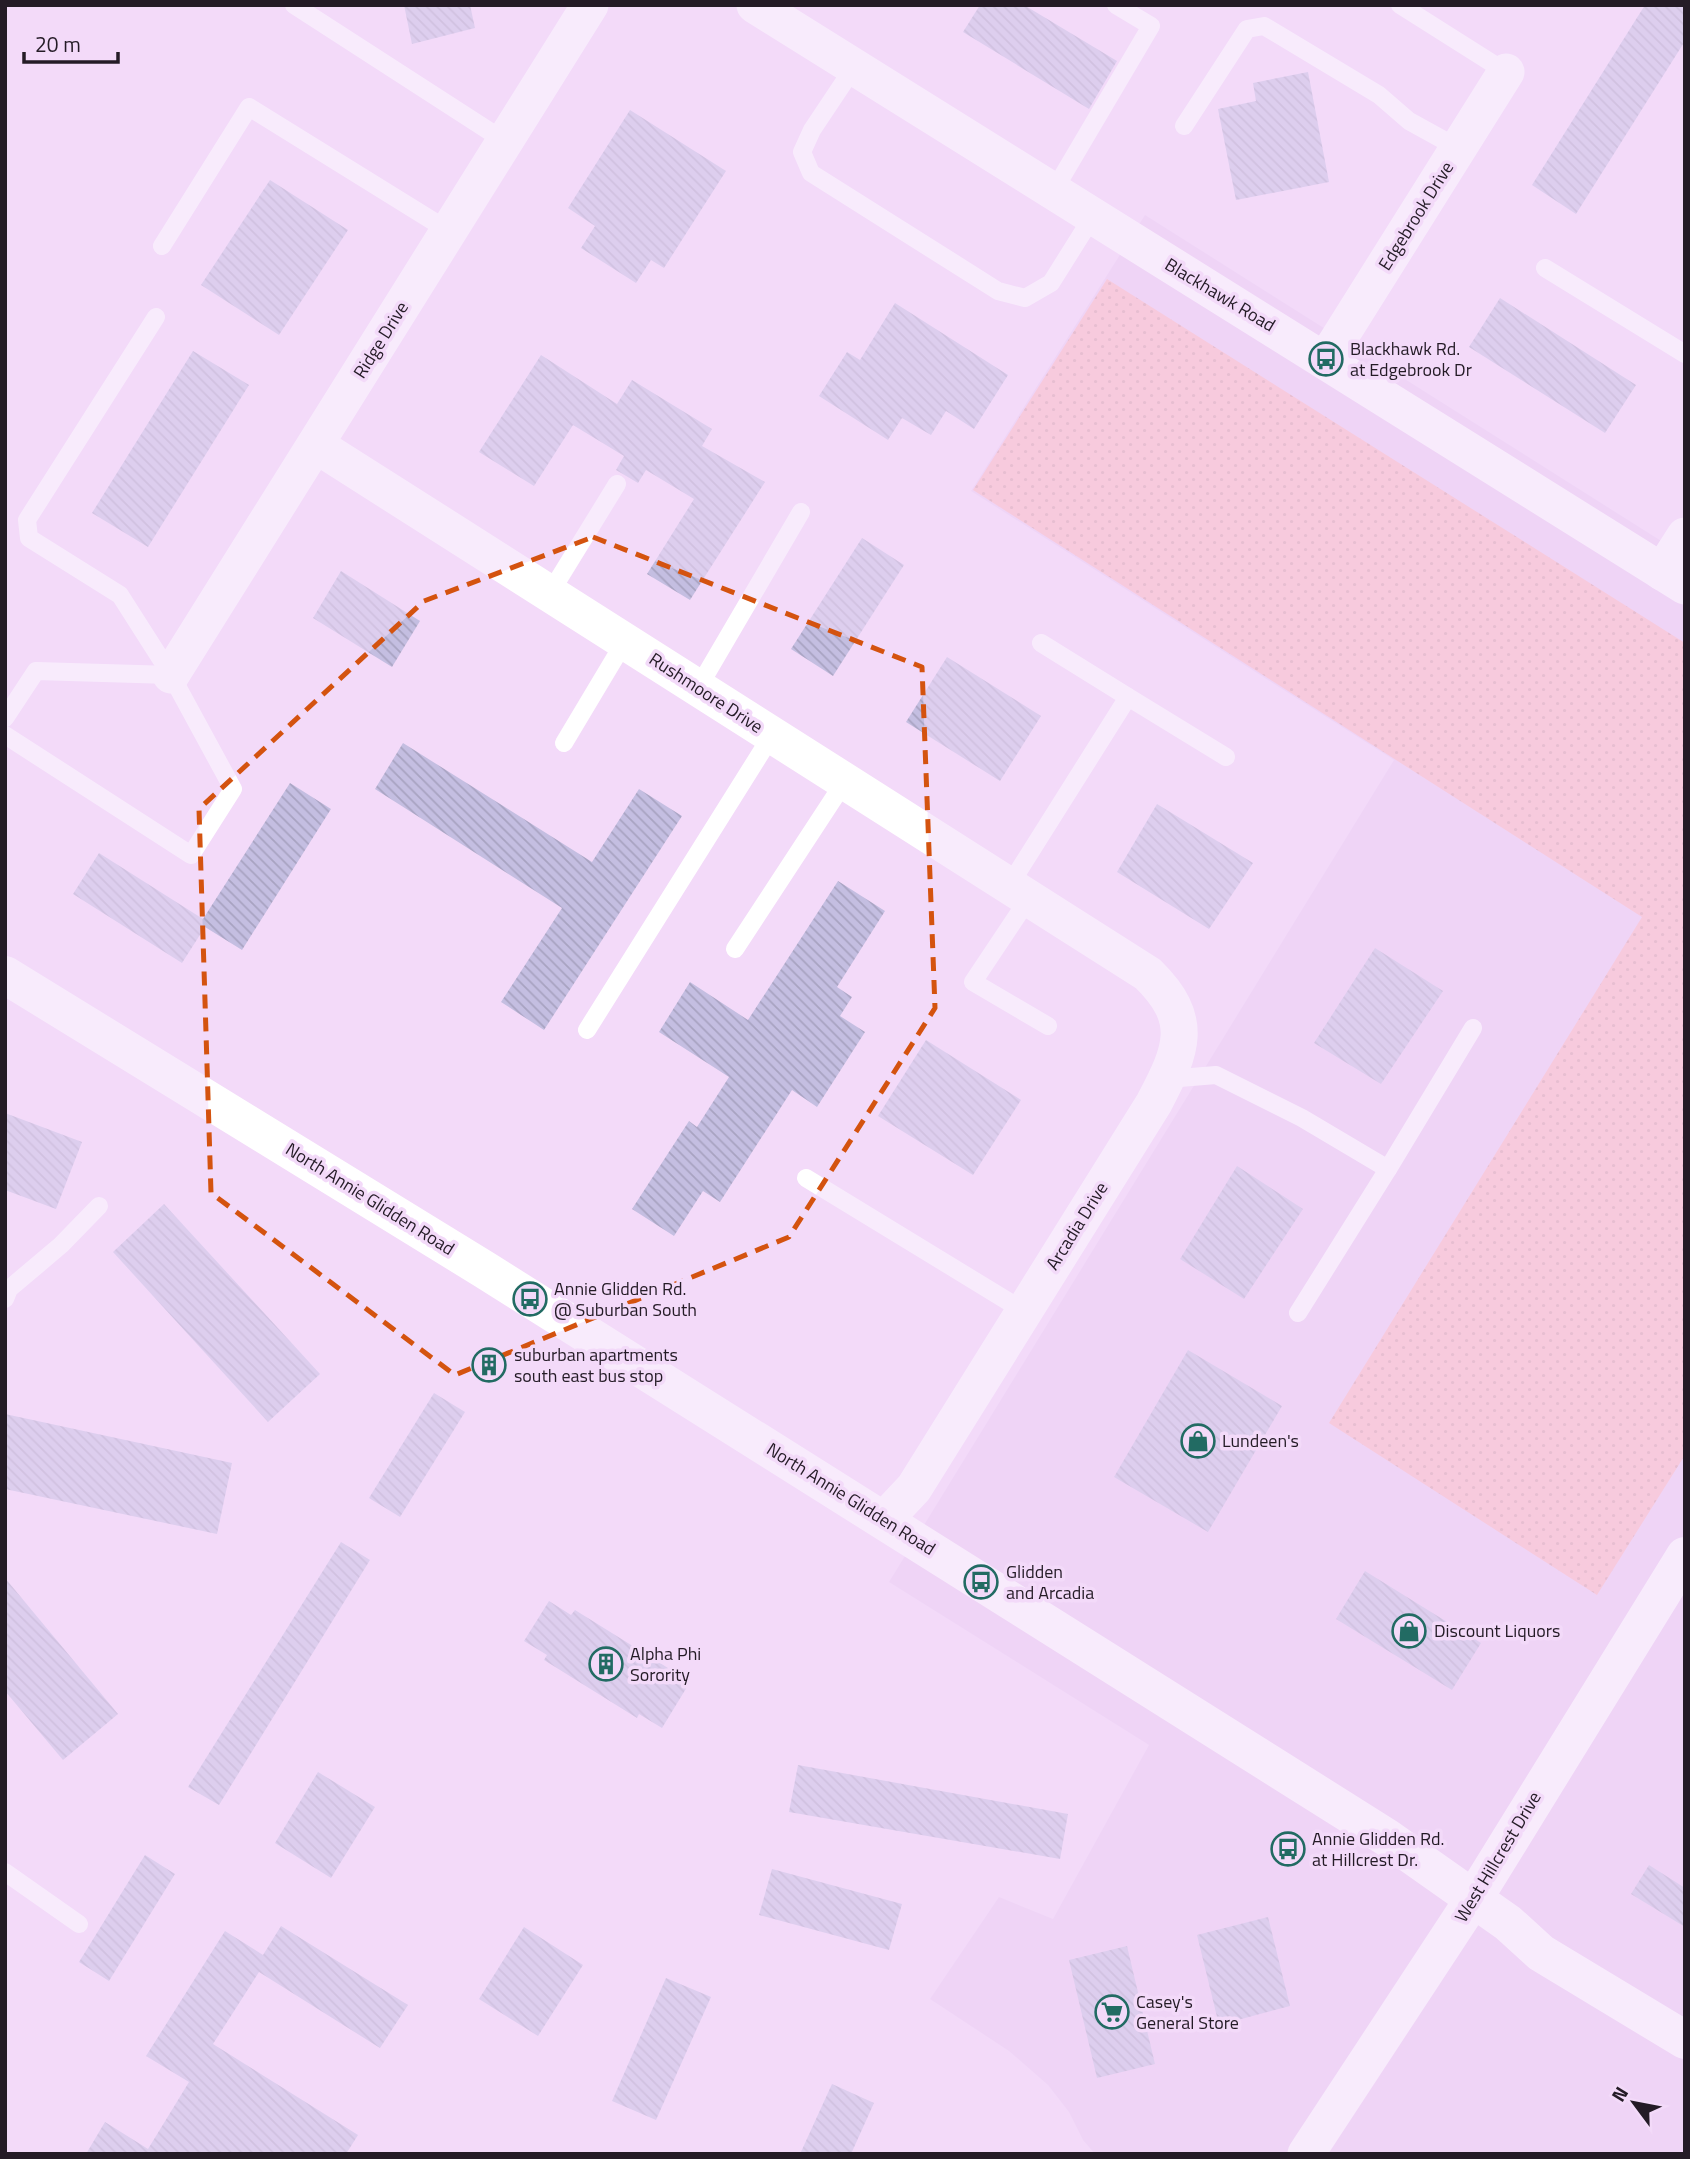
<svg xmlns="http://www.w3.org/2000/svg" width="1690" height="2159" font-family="'Titillium Web',sans-serif">
	<style>
		.built { fill: #ebcdf2 }
		.grass { fill: url(#grass-dots) }
		.building { fill: url(#building-back-hatch) }
		.lines { fill: none; stroke-linecap: round; stroke-linejoin: round }
		.lane { stroke: #fff; stroke-width: 18 }
		.street { stroke: #fff; stroke-width: 37 }
		.secondary { stroke: #fff; stroke-width: 38 }
		.marked { fill: none; stroke: #d4530f; stroke-width: 5; stroke-dasharray: 14 9; stroke-linejoin: round }
		.labels { text-anchor: middle; stroke-width: 7; stroke-linejoin: round; paint-order: stroke }
		.street-label { font-size: 18px; fill: #241b26; stroke: #f3daf9 }
		.poi-label { font-size: 18px; fill: #241b26; stroke: #f3daf9; text-anchor: start }
	</style>
	<defs>
		<pattern id="grass-dots" width="8" height="8" patternUnits="userSpaceOnUse" patternTransform="scale(1.75)"><rect width="8" height="8" fill="#fdb6bb"/><path d="M2 2h.1M6 6h.1" fill="none" stroke="#d99ca1" stroke-width="1.8" stroke-linecap="round"/></pattern>
		<pattern id="building-back-hatch" width="6" height="6" patternUnits="userSpaceOnUse" patternTransform="scale(1.75)"><rect width="6" height="6" fill="#c4bee1"/><path d="M-1 5l2 2M0 0l6 6M5-1l2 2" fill="none" stroke="#a8a3c1"/></pattern>
	</defs>
	<rect width="100%" height="100%" fill="#f3daf9"/>
	<!-- built -->
	<polygon class="built" points="1145,215 1685,556 1685,2154 1095,2154 1083,2140 1069,2112 1048,2085 1009,2051 930,1999 999,1897 1053,1919 1149,1745 889,1582 1394,760 971,491"/>
	<!-- grass -->
	<polygon class="grass" points="1107,279 1685,643 1685,1455 1597,1595 1329,1423 1642,917 973,490"/>
	<!-- building -->
	<g class="building">
		<polygon points="404,5 470,5 475,28 412,44"/>
		<polygon points="980,5 1024,5 1117,61 1089,109 963,32"/>
		<polygon points="1645,5 1685,5 1685,41 1576,214 1532,185"/>
		<polygon points="1308,72 1329,182 1236,200 1218,109 1256,101 1253,83"/>
		<polygon points="630,110 726,171 664,268 651,260 636,283 581,248 595,226 568,208"/>
		<polygon points="270,180 348,230 279,335 201,285"/>
		<polygon points="1500,298 1636,385 1605,433 1469,347"/>
		<polygon points="895,303 1008,375 974,429 946,411 931,435 902,418 888,440 819,396 847,352 860,360"/>
		<polygon points="193,351 249,385 148,547 92,513"/>
		<polygon points="541,355 617,404 632,380 712,429 702,446 765,482 690,600 647,574 694,499 646,470 638,483 616,470 624,456 573,425 534,486 479,452"/>
		<polygon points="862,538 904,565 833,676 791,649"/>
		<polygon points="341,571 420,621 392,667 313,618"/>
		<polygon points="947,657 1041,716 1000,781 906,722"/>
		<polygon points="403,743 592,862 639,789 682,816 544,1030 501,1002 562,908 375,789"/>
		<polygon points="290,783 331,809 242,950 205,927 182,963 73,894 99,853 203,919"/>
		<polygon points="1157,804 1253,863 1209,929 1117,872"/>
		<polygon points="838,881 885,911 837,987 852,997 840,1016 865,1032 817,1107 792,1090 720,1202 703,1191 674,1236 632,1209 689,1121 697,1127 729,1077 659,1032 690,982 748,1020"/>
		<polygon points="1375,948 1443,991 1381,1084 1314,1043"/>
		<polygon points="926,1040 1021,1100 973,1175 878,1116"/>
		<polygon points="5,1113 82,1142 56,1209 5,1190"/>
		<polygon points="1237,1166 1303,1209 1244,1299 1180,1259"/>
		<polygon points="164,1204 320,1374 268,1422 113,1252"/>
		<polygon points="1188,1350 1282,1406 1208,1532 1114,1477"/>
		<polygon points="434,1393 465,1412 400,1517 369,1498"/>
		<polygon points="5,1414 232,1463 217,1534 5,1489"/>
		<polygon points="341,1542 370,1560 219,1805 188,1787"/>
		<polygon points="1365,1571 1481,1643 1452,1690 1336,1619"/>
		<polygon points="5,1578 118,1714 63,1760 5,1691"/>
		<polygon points="549,1601 571,1615 575,1610 668,1668 664,1673 687,1687 662,1728 639,1714 637,1718 544,1660 547,1655 524,1641"/>
		<polygon points="798,1765 1068,1814 1060,1859 789,1812"/>
		<polygon points="318,1772 375,1807 331,1878 275,1843"/>
		<polygon points="145,1855 175,1874 109,1981 79,1962"/>
		<polygon points="1649,1865 1685,1888 1685,1927 1631,1894"/>
		<polygon points="772,1869 902,1904 889,1950 759,1915"/>
		<polygon points="1268,1917 1290,2006 1219,2025 1197,1935"/>
		<polygon points="281,1926 408,2005 380,2048 259,1972 213,2044 358,2135 346,2154 86,2154 105,2122 148,2149 189,2082 146,2056 225,1931 263,1955"/>
		<polygon points="524,1927 583,1965 538,2036 479,1999"/>
		<polygon points="1127,1946 1155,2064 1097,2078 1069,1960"/>
		<polygon points="666,1978 711,1997 656,2120 612,2101"/>
		<polygon points="832,2084 874,2103 851,2154 800,2154"/>
	</g>
	<g class="lines">
		<!-- lane -->
		<g class="lane">
			<polyline points="294,5 506,142"/>
			<polyline points="1400,5 1506,72"/>
			<polyline points="854,67 812,130 802,152 811,173 998,291 1025,298 1051,283 1093,216"/>
			<polyline points="1184,126 1247,29 1264,26 1379,95 1409,121 1458,148"/>
			<polyline points="1053,192 1151,26 1116,5"/>
			<polyline points="162,246 249,107 449,231"/>
			<polyline points="1545,268 1685,354"/>
			<polyline points="550,593 617,484"/>
			<polyline points="698,688 801,512"/>
			<polyline points="1128,697 1226,757"/>
			<polyline points="5,718 36,671 171,675"/>
			<polyline points="5,735 191,855 233,789 171,675 120,595 29,538 27,520 156,317"/>
			<polyline points="564,743 625,641"/>
			<polyline points="1009,886 1128,697 1041,643"/>
			<polyline points="1029,898 973,982 1048,1026"/>
			<polyline points="735,949 845,781"/>
			<polyline points="587,1030 772,735"/>
			<polyline points="1167,1079 1216,1075 1302,1118 1388,1169 1473,1028"/>
			<polyline points="806,1178 1024,1311"/>
			<polyline points="5,1299 9,1289 61,1245 99,1206"/>
			<polyline points="1298,1313 1388,1169"/>
			<polyline points="5,1872 79,1924"/>
		</g>
		<!-- street -->
		<g class="street">
			<polyline points="755,5 1685,586"/>
			<polyline points="1326,359 1506,72"/>
			<path d="M316 445 1148 974C1195 1020 1182 1050 1154 1103L914 1488 884 1520"/>
			<polyline points="1662,572 1685,536"/>
			<polyline points="171,675 590,5"/>
			<polyline points="1306,2154 1474,1898"/>
		</g>
		<!-- secondary -->
		<g class="secondary">
			<polyline points="5,975 485,1270 1386,1837 1508,1923 1541,1953 1685,2040"/>
			<polyline points="1474,1898 1685,1556"/>
		</g>
	</g>
	<!-- marked area -->
	<path d="M0 0H1690V2159H0ZM593 537 922 667 935 1008 789 1237 455 1375 211 1193 199 809 424 601Z" fill="#f3daf9" fill-opacity=".55" fill-rule="evenodd"/>
	<path class="marked" d="M593 537 922 667 935 1008 789 1237 455 1375 211 1193 199 809 424 601Z"/>
	<!-- icons -->
	<defs>
		<symbol id="bus-ring" viewBox="-11 -11 22 22"><circle r="9.5" fill="#f3daf9" stroke="#226b63" stroke-width="1.5"/><path d="M-5-6H5V4H4V6H2V4H-2V6H-4V4H-5ZM-3.5-4V0h7V-4ZM-3.5 1.2v1.5H-2V1.2ZM2 1.2v1.5H3.5V1.2Z" fill="#226b63"/></symbol>
		<symbol id="building-ring" viewBox="-11 -11 22 22"><circle r="9.5" fill="#f3daf9" stroke="#226b63" stroke-width="1.5"/><path d="M-4-6H4V6H1V3H-1V6H-4ZM-2.5-4.3h1.7v1.8h-1.7ZM.8-4.3h1.7v1.8H.8ZM-2.5-1h1.7V.8h-1.7ZM.8-1h1.7V.8H.8Z" fill="#226b63"/></symbol>
		<symbol id="shop-ring" viewBox="-11 -11 22 22"><circle r="9.5" fill="#f3daf9" stroke="#226b63" stroke-width="1.5"/><path d="M-5-2.5h2.3a2.7 3.5 0 0 1 5.4 0H5L5.5 6h-11ZM-1.5-2.5h3a1.5 2.3 0 0 0-3 0Z" fill="#226b63"/></symbol>
		<symbol id="supermarket-ring" viewBox="-11 -11 22 22"><circle r="9.5" fill="#f3daf9" stroke="#226b63" stroke-width="1.5"/><path d="M-6-5.5h2.5l.6 2H6L4.5 2H-2.5L-4.4-4H-6ZM-1.5 3.2a1.3 1.3 0 1 0 .1 0ZM3 3.2a1.3 1.3 0 1 0 .1 0Z" fill="#226b63"/></symbol>
	</defs>
	<g fill-rule="evenodd">
		<use href="#bus-ring" x="1307" y="340" width="38" height="38"/>
		<use href="#bus-ring" x="511" y="1280" width="38" height="38"/>
		<use href="#building-ring" x="470" y="1346" width="38" height="38"/>
		<use href="#shop-ring" x="1179" y="1422" width="38" height="38"/>
		<use href="#bus-ring" x="962" y="1563" width="38" height="38"/>
		<use href="#shop-ring" x="1390" y="1612" width="38" height="38"/>
		<use href="#building-ring" x="587" y="1645" width="38" height="38"/>
		<use href="#bus-ring" x="1269" y="1830" width="38" height="38"/>
		<use href="#supermarket-ring" x="1093" y="1993" width="38" height="38"/>
	</g>
	<g class="labels">
		<!-- street labels -->
		<g class="street-label">
			<text transform="translate(1416 216) rotate(-58)" y="6">Edgebrook Drive</text>
			<text transform="translate(1220 295) rotate(31)" y="6">Blackhawk Road</text>
			<text transform="translate(381 340) rotate(-58)" y="6">Ridge Drive</text>
			<text transform="translate(706 693) rotate(33)" y="6">Rushmoore Drive</text>
			<text transform="translate(370 1199) rotate(32)" y="6">North Annie Glidden Road</text>
			<text transform="translate(1077 1226) rotate(-58)" y="6">Arcadia Drive</text>
			<text transform="translate(851 1499) rotate(32)" y="6">North Annie Glidden Road</text>
			<text transform="translate(1498 1857) rotate(-59)" y="6">West Hillcrest Drive</text>
		</g>
		<!-- poi labels -->
		<g class="poi-label">
			<text x="1350" y="355">Blackhawk Rd.<tspan x="1350" dy="21">at Edgebrook Dr</tspan></text>
			<text x="554" y="1295">Annie Glidden Rd.<tspan x="554" dy="21">@ Suburban South</tspan></text>
			<text x="514" y="1361">suburban apartments<tspan x="514" dy="21">south east bus stop</tspan></text>
			<text x="1222" y="1447">Lundeen's</text>
			<text x="1006" y="1578">Glidden<tspan x="1006" dy="21">and Arcadia</tspan></text>
			<text x="1434" y="1637">Discount Liquors</text>
			<text x="630" y="1660">Alpha Phi<tspan x="630" dy="21">Sorority</tspan></text>
			<text x="1312" y="1845">Annie Glidden Rd.<tspan x="1312" dy="21">at Hillcrest Dr.</tspan></text>
			<text x="1136" y="2008">Casey's<tspan x="1136" dy="21">General Store</tspan></text>
		</g>
	</g>
	<!-- border -->
	<rect width="1690" height="2159" fill="none" stroke="#241b26" stroke-width="14"/>
	<!-- north arrow -->
	<g transform="translate(1634 2103) rotate(302)" stroke="#f3daf9" stroke-width="5" paint-order="stroke">
	<path d="M0-5L12 26L0 18L-12 26Z" fill="#241b26"/>
	<text y="-10" font-size="19" font-weight="bold" text-anchor="middle" fill="#241b26">N</text>
	</g>
	<!-- scale -->
	<path d="M24 52v10h94v-10" fill="none" stroke="#241b26" stroke-width="3.5"/>
	<text x="35" y="52" font-size="21" fill="#241b26" stroke="#f3daf9" stroke-width="5" paint-order="stroke">20 m</text>
</svg>
